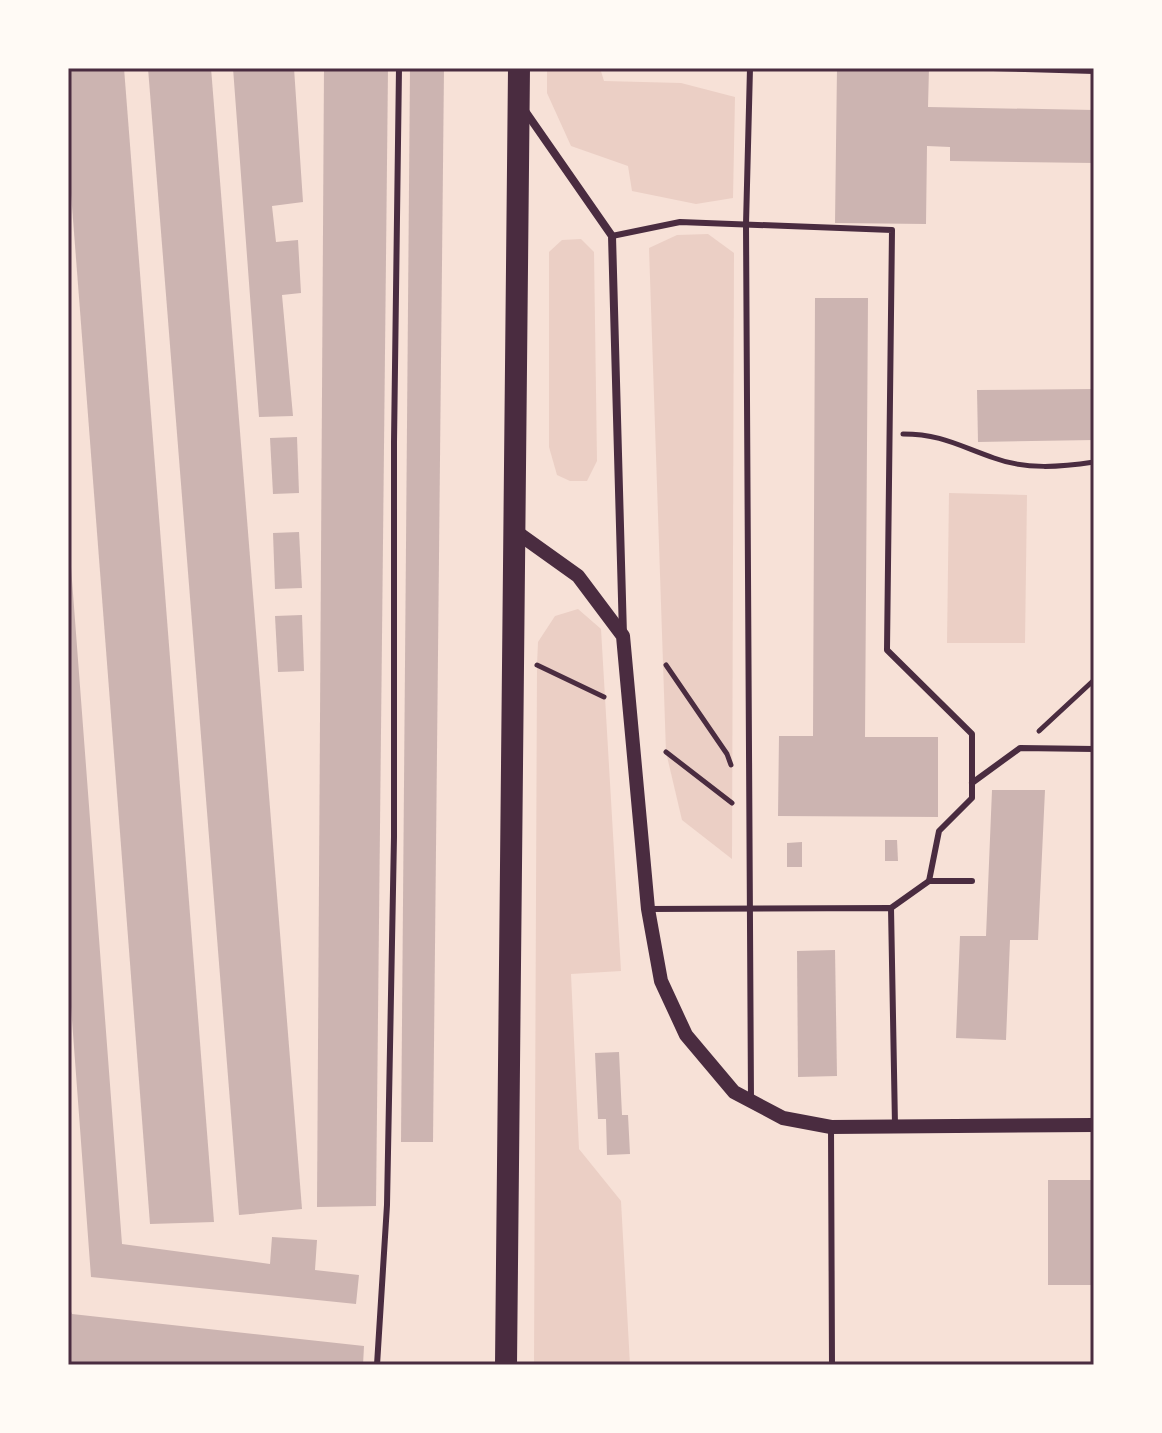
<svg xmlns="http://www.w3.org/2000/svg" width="1162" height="1433" font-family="'DejaVu Sans',sans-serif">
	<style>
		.green { fill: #ebcfc5 }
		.building { fill: #ccb4b1 }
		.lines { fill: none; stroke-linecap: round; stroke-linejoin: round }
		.path { stroke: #4a2c40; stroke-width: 5 }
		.service { stroke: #4a2c40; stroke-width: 6 }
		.minor { stroke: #4a2c40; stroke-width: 8 }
		.tertiary { stroke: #4a2c40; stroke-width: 14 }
		.trunk { stroke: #4a2c40; stroke-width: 22 }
		.neatline { fill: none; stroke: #4a2c40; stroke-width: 3 }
	</style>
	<rect width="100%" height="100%" fill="#f7e1d7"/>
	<!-- green -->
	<g class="green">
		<polygon points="547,68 600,68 604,81 681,83 735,97 733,198 696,204 632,191 628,166 571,146 547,93"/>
		<polygon points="708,234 734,253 732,859 682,820 666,752 649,248 677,235"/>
		<polygon points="581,239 594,252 597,461 587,481 570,481 557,475 549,447 549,252 562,240"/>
		<polygon points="949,493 1027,495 1025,643 947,643"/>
		<polygon points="578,609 601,629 621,971 571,974 579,1149 621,1201 630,1365 534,1365 537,665 538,642 555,616"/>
	</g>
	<!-- building -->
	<g class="building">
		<polygon points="68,68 124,68 214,1222 150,1224 68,154"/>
		<polygon points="148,68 211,68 302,1209 239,1215"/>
		<polygon points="233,68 294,68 303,202 272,206 276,242 298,240 301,293 282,295 293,416 259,417"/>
		<polygon points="324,68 388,68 376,1206 317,1207"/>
		<polygon points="410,68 444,68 433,1142 401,1142"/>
		<polygon points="837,68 929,68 928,107 1094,110 1094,163 950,161 950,147 927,146 926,224 835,223"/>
		<polygon points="815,298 868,298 865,737 938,737 938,817 778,816 779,736 813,736"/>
		<polygon points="1094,389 1094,440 978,442 977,390"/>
		<polygon points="297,437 299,493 273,494 270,438"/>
		<polygon points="68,527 122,1244 270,1264 272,1237 317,1240 315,1270 359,1275 356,1304 91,1277 68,966"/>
		<polygon points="299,532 302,588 275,589 273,533"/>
		<polygon points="302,615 304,671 278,672 275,616"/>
		<polygon points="992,790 1045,790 1038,940 1010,940 1006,1040 956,1038 960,936 986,936"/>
		<polygon points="885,840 897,840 898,861 885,861"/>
		<polygon points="802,842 802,867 787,867 787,843"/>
		<polygon points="835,950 837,1076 798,1077 797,951"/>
		<polygon points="619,1052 622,1115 628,1115 630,1154 607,1155 606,1119 598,1119 595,1053"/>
		<rect x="1048" y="1180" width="46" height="105"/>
		<polygon points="68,1304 72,1314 364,1346 363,1365 68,1365"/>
	</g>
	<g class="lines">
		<!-- path -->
		<g class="path">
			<path d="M903 434C941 434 959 446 994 458 1026 470 1061 467 1094 462"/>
			<polyline points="537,665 604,697"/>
			<polyline points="666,665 727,754 731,765"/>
			<polyline points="1039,731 1094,680"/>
			<polyline points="666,752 732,803"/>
		</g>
		<!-- service -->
		<g class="service">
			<polyline points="750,68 746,224 751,1100"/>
			<polyline points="993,68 1094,71"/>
			<polyline points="612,236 680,222 892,230 887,650 972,734 972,798 939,831 929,881 891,908"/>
			<polyline points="972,783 1020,748 1094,749"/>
			<polyline points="929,881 972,881"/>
			<polyline points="648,909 891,908 895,1125"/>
			<polyline points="831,1127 832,1365"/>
			<polyline points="377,1365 387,1205 394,837 394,442 399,68"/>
		</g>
		<!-- minor -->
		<polyline class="minor" points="523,108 612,236 623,635"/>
		<!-- tertiary -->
		<polyline class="tertiary" points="515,531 578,576 623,636 648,909 661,981 686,1035 734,1092 783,1118 831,1127 1094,1125"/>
		<!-- trunk -->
		<polyline class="trunk" points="506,1365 519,68"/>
	</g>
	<!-- border -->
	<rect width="1162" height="1433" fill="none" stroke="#fffaf5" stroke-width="140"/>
	<rect x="70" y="70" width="1022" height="1293" class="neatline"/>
</svg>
